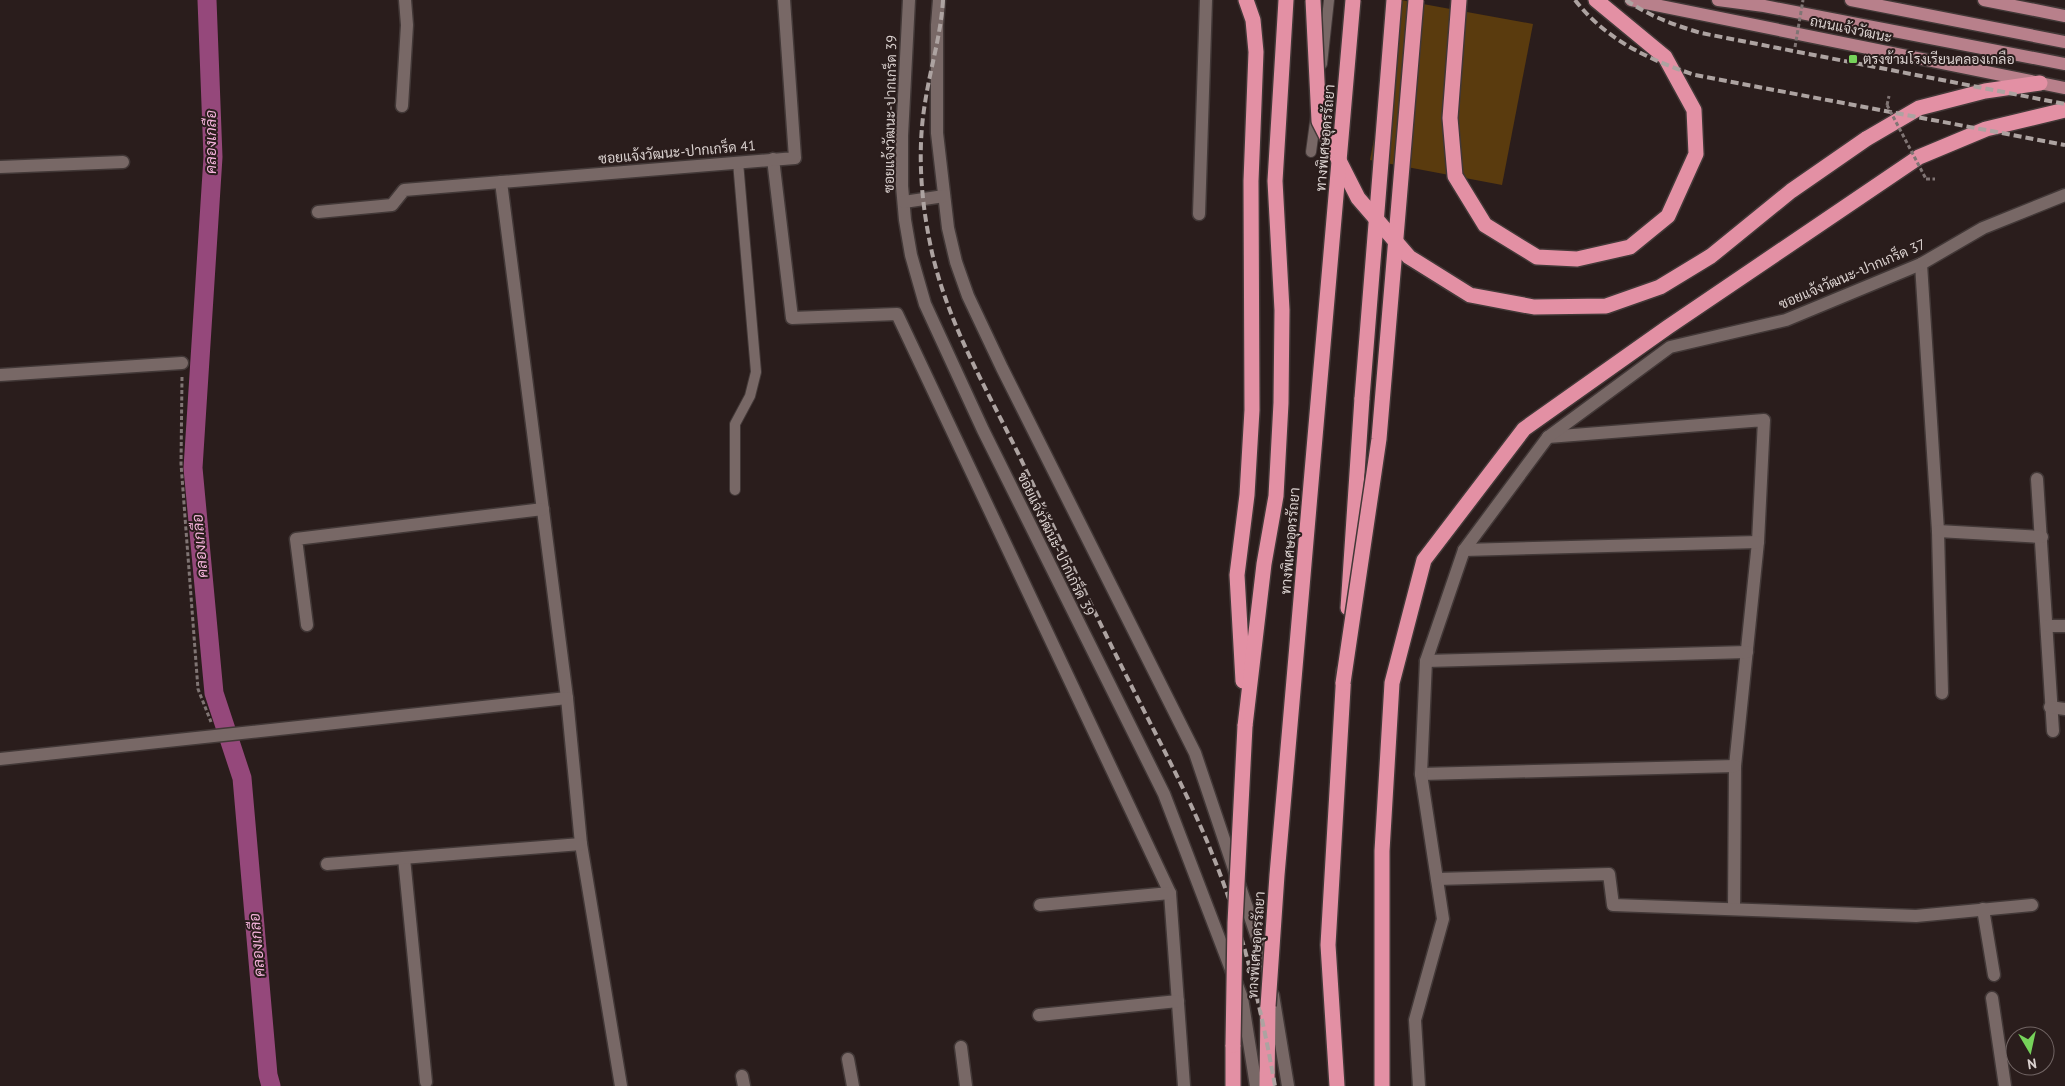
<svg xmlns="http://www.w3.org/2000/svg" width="2065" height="1086" viewBox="0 0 2065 1086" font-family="'PT Sans',Sarabun,sans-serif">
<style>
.green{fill:#5a3b0e}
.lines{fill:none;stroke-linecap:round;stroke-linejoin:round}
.canal{stroke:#95487b;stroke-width:19}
.lane-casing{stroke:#423837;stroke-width:12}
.street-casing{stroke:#423837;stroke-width:15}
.secondary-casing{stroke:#423837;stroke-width:15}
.primary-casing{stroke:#423837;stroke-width:15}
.highway-casing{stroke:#423837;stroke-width:18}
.path{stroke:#807574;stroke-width:3;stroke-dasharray:4 2.5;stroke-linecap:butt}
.lane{stroke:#786866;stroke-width:10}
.street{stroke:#786866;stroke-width:12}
.secondary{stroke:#786866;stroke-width:12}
.primary{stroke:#b8808b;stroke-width:12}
.highway{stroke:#e390a4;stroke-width:15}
.rail{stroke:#ada3a1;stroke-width:4;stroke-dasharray:8 4;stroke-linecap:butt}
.highway-bridge-casing{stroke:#423837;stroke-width:18;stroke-linecap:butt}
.path-bridge{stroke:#807574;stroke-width:3;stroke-dasharray:4 2.5;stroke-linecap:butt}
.highway-bridge{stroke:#e390a4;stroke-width:15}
.poi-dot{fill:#76d25a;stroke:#2a1d1c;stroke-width:2}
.labels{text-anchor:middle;stroke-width:4;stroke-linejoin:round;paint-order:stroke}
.street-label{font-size:14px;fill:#dbd2d0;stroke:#2a1d1c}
.poi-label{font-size:14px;fill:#dbd2d0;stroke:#2a1d1c;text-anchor:start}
.water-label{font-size:15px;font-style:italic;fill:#f4b3db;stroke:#2a1d1c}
</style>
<rect width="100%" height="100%" fill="#2a1d1c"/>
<path class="green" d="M 1401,0 L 1533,24 L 1502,185 L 1370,160 Z"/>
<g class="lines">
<path class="canal" d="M 207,0 L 213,157 L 193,468 L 214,693 L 242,778 L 268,1075 L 271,1086"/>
<g class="lane-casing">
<g id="lane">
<path d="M 1322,64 L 1329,0"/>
<path d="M 1311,152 L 1316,115"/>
<path d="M 735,490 L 735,424 L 750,396 L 756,372 L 738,162"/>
</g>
</g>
<g class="street-casing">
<g id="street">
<path d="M 402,106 L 407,25 L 405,0"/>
<path d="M 773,159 L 792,318 L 897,314 L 1170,893 L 1184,1086"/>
<path d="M 0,167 L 123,162"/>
<path d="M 501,182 L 567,698 L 581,844 L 621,1086"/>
<path d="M 318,212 L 392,205 L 404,190 L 795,158 L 784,0"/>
<path d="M 1199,214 L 1206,0"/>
<path d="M 1921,264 L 1938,531 L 1942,693"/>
<path d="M 0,375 L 182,363"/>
<path d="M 1548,437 L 1764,420 L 1758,542 L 1735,766 L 1734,909"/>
<path d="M 2037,479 L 2053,731"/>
<path d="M 1938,531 L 2042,537"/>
<path d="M 1464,550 L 1758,542"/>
<path d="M 307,625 L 296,539 L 543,509"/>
<path d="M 2047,626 L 2065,626"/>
<path d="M 1426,661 L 1747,652"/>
<path d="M 2050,707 L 2065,709"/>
<path d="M 0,759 L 567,698"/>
<path d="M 1421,774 L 1735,766"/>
<path d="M 404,858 L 426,1082"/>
<path d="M 327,864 L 581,844"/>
<path d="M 1437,879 L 1609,874 L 1613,905 L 1916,916 L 2032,905"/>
<path d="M 1040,905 L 1170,893"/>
<path d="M 1983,909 L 1994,975"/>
<path d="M 1992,998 L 2005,1086"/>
<path d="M 1039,1015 L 1178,1001"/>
<path d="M 961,1047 L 966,1086"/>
<path d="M 848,1059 L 853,1086"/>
<path d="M 742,1076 L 744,1086"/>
<path d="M 1419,1086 L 1415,1020 L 1443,919 L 1421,774 L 1426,661 L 1464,550 L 1548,437 L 1670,347 L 1786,320 L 1921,264 L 1983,228 L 2065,195"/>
</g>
</g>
<g class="secondary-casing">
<g id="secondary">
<path d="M 909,0 L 902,136 L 902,186 L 905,220 L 911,255 L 925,304 L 983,430 L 1164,794 L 1242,998 L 1256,1086"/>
<path d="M 939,0 L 937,25 L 937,133 L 948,228 L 956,262 L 968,296 L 1002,368 L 1195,753 L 1269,973"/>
<path d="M 904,202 L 944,196"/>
<path d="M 1273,995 L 1288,1086"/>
</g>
</g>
<g class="primary-casing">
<g id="primary">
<path d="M 1631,0 L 2065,88"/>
<path d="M 1718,0 L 1764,6 L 2065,64"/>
<path d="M 1851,0 L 2065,42"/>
<path d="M 1984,0 L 2065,16"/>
</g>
</g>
<g class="highway-casing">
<g id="highway">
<path d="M 1459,0 L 1450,118 L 1455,176 L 1485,225 L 1537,257 L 1577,259 L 1630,247 L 1668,216 L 1696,154 L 1694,110 L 1665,57 L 1596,0"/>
<path d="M 1866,139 L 1919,108 L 1985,91 L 2040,83"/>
<path d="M 1348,608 L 1362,398"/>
<path d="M 1243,681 L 1237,575 L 1247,495 L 1252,410 L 1251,181 L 1256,52 L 1253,20 L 1246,0"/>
<path d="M 1245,726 L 1264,564 L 1276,496 L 1281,403 L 1282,310 L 1275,181 L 1286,0"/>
<path d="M 1233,1086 L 1233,1045"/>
<path d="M 1267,1086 L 1268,1006"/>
<path d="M 1337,1086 L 1328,945 L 1344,671"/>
<path d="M 1382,1086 L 1382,851 L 1392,683 L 1424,560 L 1524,429 L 1668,327 L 1919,157 L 1986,129 L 2065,110"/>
</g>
</g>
<g class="path">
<path d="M 1887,105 L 1889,96"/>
<path d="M 1926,179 L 1935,179"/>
<path d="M 182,377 L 181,464 L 198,689 L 211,722"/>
</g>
<use href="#lane" class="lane"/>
<use href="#street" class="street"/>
<use href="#secondary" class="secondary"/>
<use href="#primary" class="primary"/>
<use href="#highway" class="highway"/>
<g class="rail">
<path d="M 943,0 C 941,35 930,69 925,103 C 917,151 921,201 931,248 C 948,328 993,399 1027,472 C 1062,544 1096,616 1132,687 C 1160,743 1190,798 1213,856 C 1243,930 1261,1007 1275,1086"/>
<path d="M 1575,0 C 1605,39 1649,60 1695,75 L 2065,145"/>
<path d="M 1626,0 C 1649,16 1674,25 1701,33 L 2065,104"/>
</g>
<g class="highway-bridge-casing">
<g id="highway-bridge">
<path d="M 1313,0 L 1319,121 L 1358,198 L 1409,257 L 1470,295 L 1534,307 L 1606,306 L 1660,287 L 1711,256 L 1791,191 L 1866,139"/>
<path d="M 1362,398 L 1394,0"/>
<path d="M 1343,683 L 1379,439 L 1416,0"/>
<path d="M 1268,1006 L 1277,875 L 1353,0"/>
<path d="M 1233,1045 L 1235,923 L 1245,726"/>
</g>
</g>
<g class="path-bridge">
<path d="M 1795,47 L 1803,0"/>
<path d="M 1887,105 L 1926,179"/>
</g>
<use href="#highway-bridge" class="highway-bridge"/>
</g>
<rect class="poi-dot" x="1848" y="54" width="10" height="10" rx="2.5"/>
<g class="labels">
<g class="street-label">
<text transform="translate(1851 29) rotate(12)" y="5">ถนนแจ้งวัฒนะ</text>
<text transform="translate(890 114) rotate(-89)" y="5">ซอยแจ้งวัฒนะ-ปากเกร็ด 39</text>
<text transform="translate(1325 138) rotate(-85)" y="5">ทางพิเศษอุดรรัถยา</text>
<text transform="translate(677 152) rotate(-5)" y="5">ซอยแจ้งวัฒนะ-ปากเกร็ด 41</text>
<text transform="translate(1852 274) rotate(-23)" y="5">ซอยแจ้งวัฒนะ-ปากเกร็ด 37</text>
<text transform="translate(1290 541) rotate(-85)" y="5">ทางพิเศษอุดรรัถยา</text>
<text transform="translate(1056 544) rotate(64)" y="5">ซอยแจ้งวัฒนะ-ปากเกร็ด 39</text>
<text transform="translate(1256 945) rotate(-86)" y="5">ทางพิเศษอุดรรัถยา</text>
</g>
<g class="poi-label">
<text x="1863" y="64">ตรงข้ามโรงเรียนคลองเกลือ</text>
</g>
<g class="water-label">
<text transform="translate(211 142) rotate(-90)" y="5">คลองเกลือ</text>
<text transform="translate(200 546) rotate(-95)" y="5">คลองเกลือ</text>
<text transform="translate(257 945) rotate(-95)" y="5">คลองเกลือ</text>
</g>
</g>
<g transform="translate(2030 1051) rotate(171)"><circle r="24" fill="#2a1d1c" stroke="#716564"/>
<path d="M0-4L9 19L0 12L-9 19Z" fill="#76d25a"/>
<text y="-8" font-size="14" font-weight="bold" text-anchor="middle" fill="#dbd2d0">N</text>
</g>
</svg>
